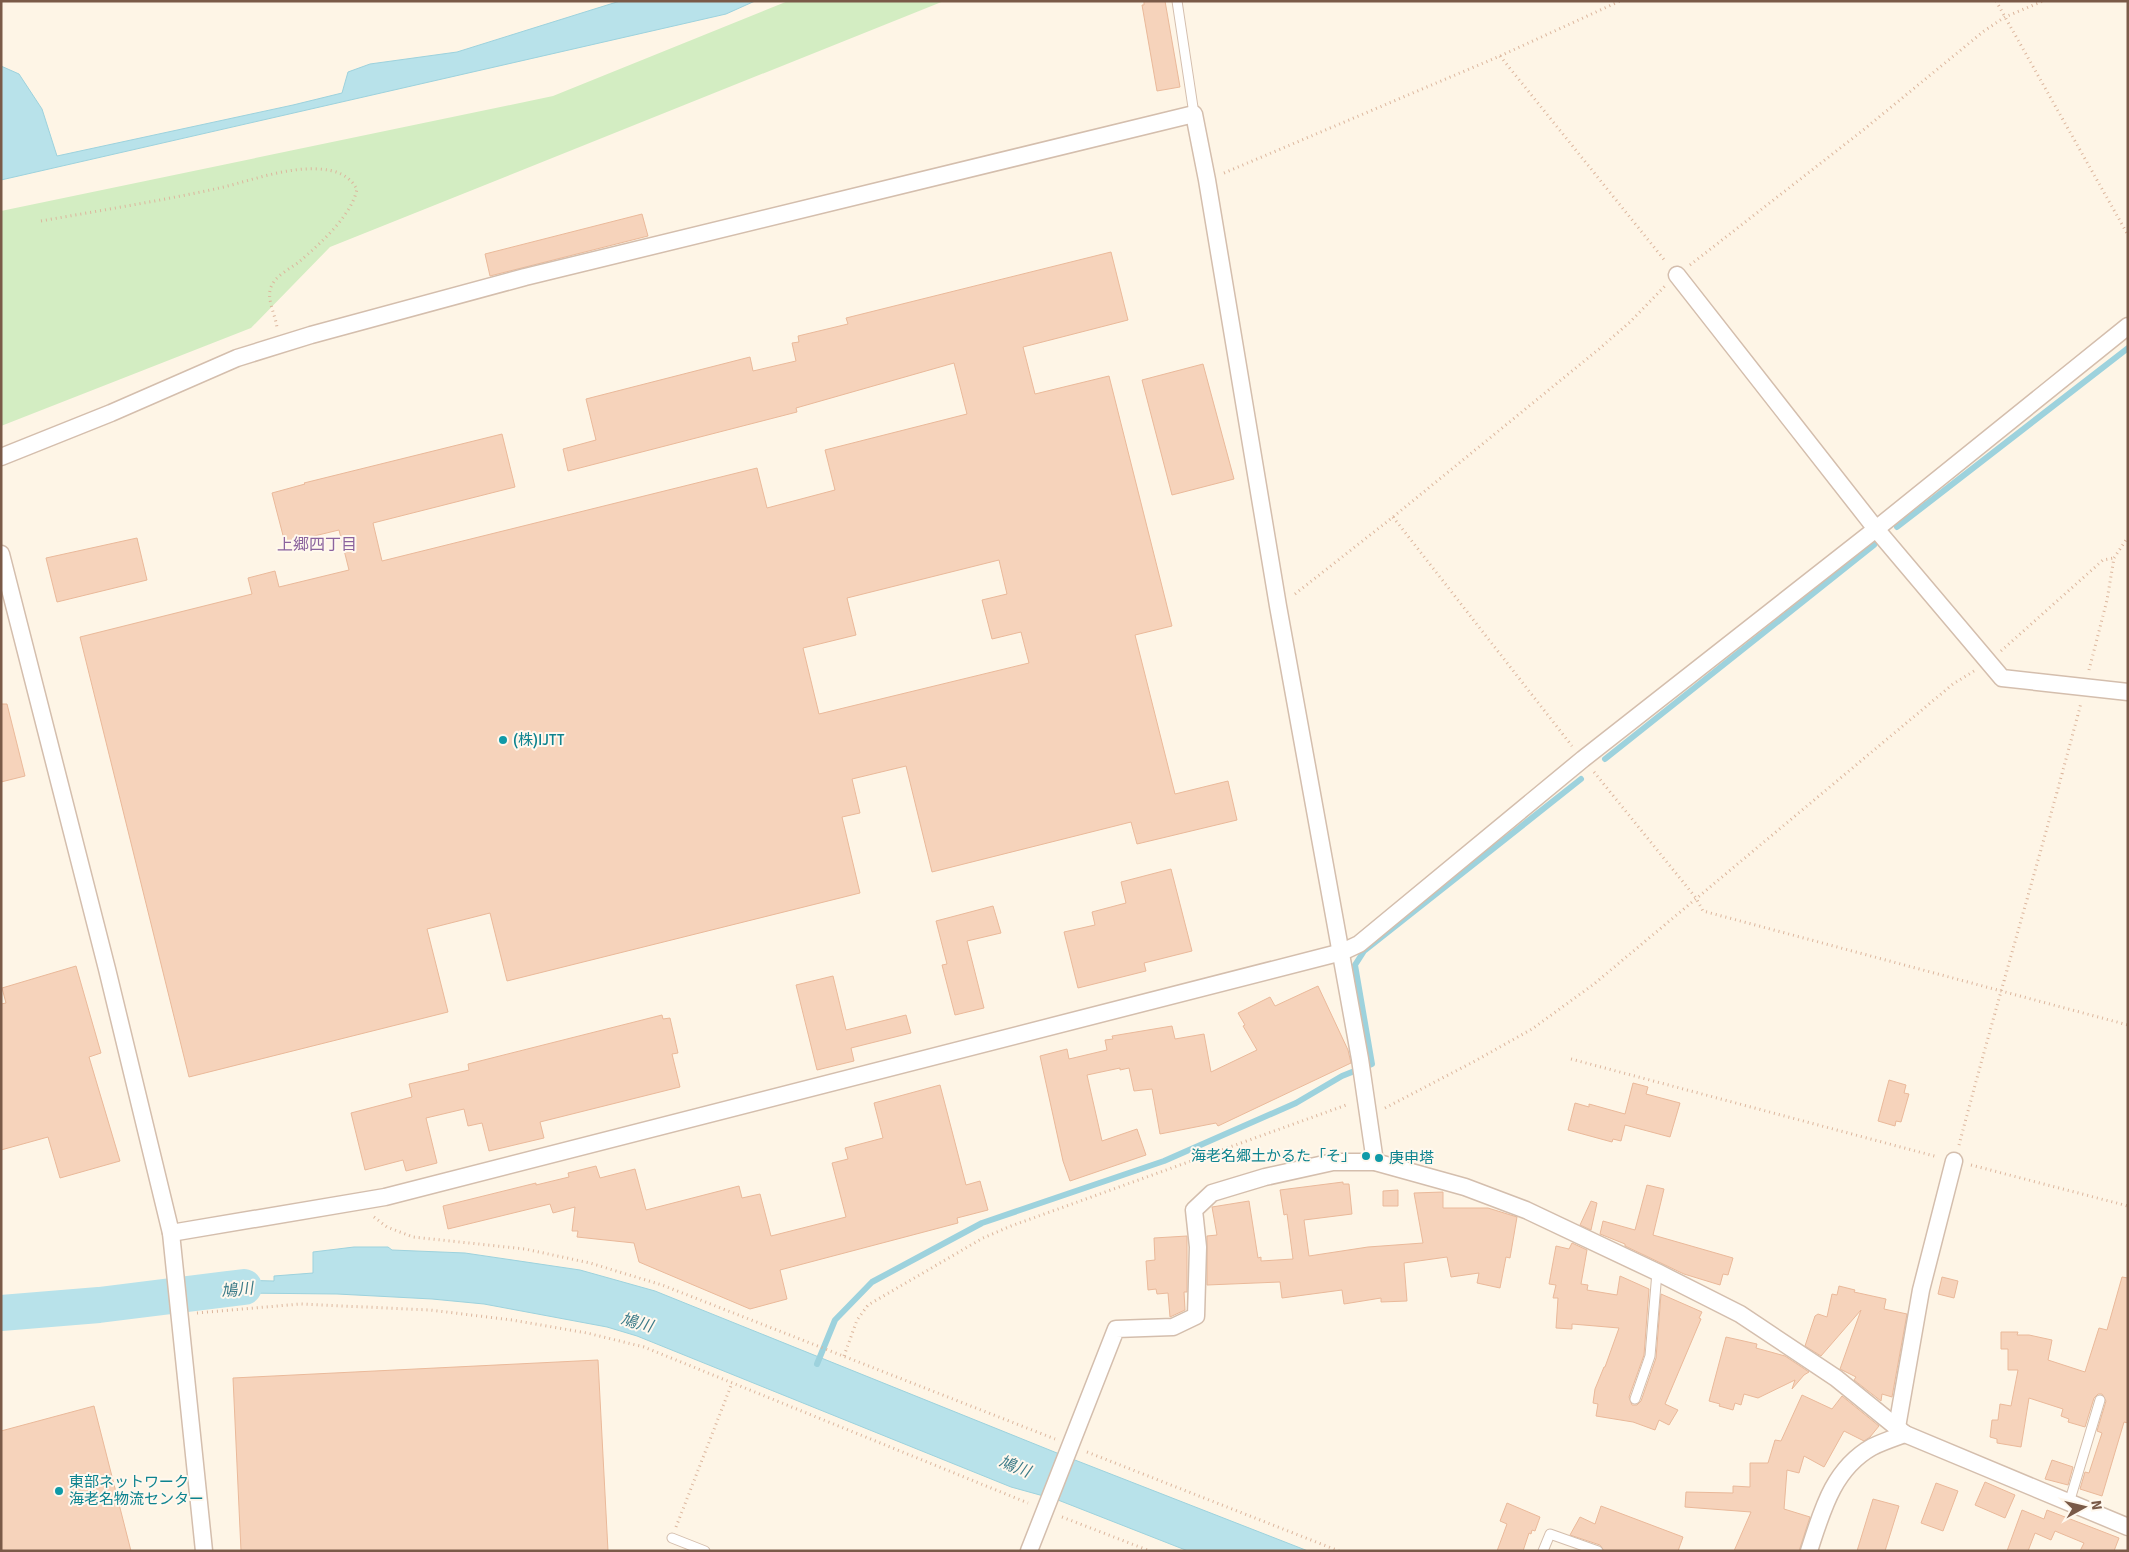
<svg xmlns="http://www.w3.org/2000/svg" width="2129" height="1552" viewBox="0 0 2129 1552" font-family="Signika,'Noto Sans JP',sans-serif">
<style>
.green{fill:#d3edc2}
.water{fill:#b8e2ea;stroke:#9dd2dd}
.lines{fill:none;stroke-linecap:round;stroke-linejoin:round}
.stream{stroke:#9dd2dd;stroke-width:6}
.river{stroke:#b8e2ea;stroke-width:36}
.building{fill:#f6d3bb;stroke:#eab99a;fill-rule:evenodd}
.service-casing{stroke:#d4bead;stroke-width:11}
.minor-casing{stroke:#d4bead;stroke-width:19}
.path{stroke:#dcb69d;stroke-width:3;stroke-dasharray:1 4;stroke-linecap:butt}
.service{stroke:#fff;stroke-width:9}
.minor{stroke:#fff;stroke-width:16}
.culture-dot{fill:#0f9aa8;stroke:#fff8ee;stroke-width:2}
.labels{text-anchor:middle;stroke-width:4;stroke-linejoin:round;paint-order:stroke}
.culture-label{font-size:15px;fill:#0d838f;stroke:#fff8ee;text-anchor:start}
.neighbourhood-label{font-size:16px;fill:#8b639e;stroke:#fff8ee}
.water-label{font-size:16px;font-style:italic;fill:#3c7b88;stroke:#fff8ee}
</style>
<rect width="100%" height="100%" fill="#fef5e6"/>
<path class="green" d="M 788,1 L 944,1 L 330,247 L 251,328 L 1,426 L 1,211 L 553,96 Z"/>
<g class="water">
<path d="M 620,1 L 755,1 L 726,14 L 1,180 L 1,66 L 19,74 L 42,109 L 57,156 L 293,105 L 342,93 L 348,72 L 370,64 L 457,52 Z"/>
<path d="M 354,1247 L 388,1247 L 392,1250 L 465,1253 L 580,1270 L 655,1291 L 1057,1453 L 1308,1551 L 1188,1551 L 1058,1500 L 1011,1487 L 637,1336 L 607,1327 L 484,1304 L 432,1299 L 337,1294 L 241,1293 L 196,1300 L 193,1281 L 204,1283 L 235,1280 L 274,1281 L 274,1276 L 313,1273 L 313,1252 Z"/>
</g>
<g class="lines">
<g class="stream">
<path d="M 1897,527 L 2128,348"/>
<path d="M 1605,759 L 1874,545"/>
<path d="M 817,1364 L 835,1320 L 872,1282 L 982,1223 L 1164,1161 L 1296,1103 L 1342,1076 L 1372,1064 L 1355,965 L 1364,951 L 1581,779"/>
</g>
<path class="river" d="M 1,1313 L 99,1305 L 244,1287"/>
</g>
<g class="building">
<path d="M 1144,1 L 1165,1 L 1180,87 L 1157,91 L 1142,5 L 1144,5 Z"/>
<path d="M 642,214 L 648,236 L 490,276 L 485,254 Z"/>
<path d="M 1111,252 L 1128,320 L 1023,347 L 1035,394 L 1109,376 L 1172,626 L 1135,635 L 1175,794 L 1228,781 L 1237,820 L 1137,844 L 1131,822 L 932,872 L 906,766 L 852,779 L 860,813 L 842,817 L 860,893 L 507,981 L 490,913 L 427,929 L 448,1012 L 189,1077 L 80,637 L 252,594 L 248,578 L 275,571 L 279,587 L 349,570 L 339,530 L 285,543 L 272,493 L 305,484 L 304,483 L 502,434 L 515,487 L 373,523 L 382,561 L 757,468 L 767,508 L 835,490 L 825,450 L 967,414 L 954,363 L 796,408 L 797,412 L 568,471 L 563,449 L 596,440 L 586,399 L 750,357 L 753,371 L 796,361 L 792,343 L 799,342 L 798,336 L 848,324 L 846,318 ZM 999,560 L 1007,594 L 982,600 L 992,639 L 1021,632 L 1029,663 L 819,714 L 803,648 L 856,635 L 847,598 Z"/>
<path d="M 1203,364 L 1234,479 L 1172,495 L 1142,380 Z"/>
<path d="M 137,538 L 147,580 L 57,602 L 46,558 Z"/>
<path d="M 1,704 L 7,704 L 25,776 L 1,782 Z"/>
<path d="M 1171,869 L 1192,951 L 1144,963 L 1146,971 L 1078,988 L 1064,932 L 1095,925 L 1092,912 L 1126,903 L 1121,882 Z"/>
<path d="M 993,906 L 1001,933 L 967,941 L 984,1008 L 955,1015 L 942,965 L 947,964 L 936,921 Z"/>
<path d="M 76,966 L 101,1053 L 89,1057 L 120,1161 L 60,1178 L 48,1137 L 1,1150 L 1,1004 L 6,1003 L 2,988 Z"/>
<path d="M 833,976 L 846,1030 L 906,1015 L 911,1033 L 851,1048 L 854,1061 L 817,1070 L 796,985 Z"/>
<path d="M 1318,986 L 1348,1050 L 1351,1063 L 1218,1126 L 1216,1123 L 1160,1134 L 1152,1089 L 1134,1091 L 1129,1068 L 1120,1070 L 1120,1068 L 1087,1075 L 1102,1141 L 1137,1129 L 1146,1155 L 1070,1181 L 1063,1161 L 1040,1056 L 1067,1049 L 1069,1059 L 1107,1050 L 1105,1040 L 1113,1039 L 1112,1036 L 1172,1026 L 1175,1039 L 1204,1034 L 1211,1072 L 1257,1050 L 1243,1026 L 1245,1025 L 1238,1013 L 1270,997 L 1275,1006 Z"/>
<path d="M 662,1015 L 663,1019 L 670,1018 L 678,1053 L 672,1054 L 680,1087 L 540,1122 L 544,1138 L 489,1151 L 482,1123 L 468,1126 L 464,1109 L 426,1118 L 437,1163 L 406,1171 L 403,1160 L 365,1170 L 351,1113 L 412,1097 L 409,1084 L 469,1070 L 468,1064 Z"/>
<path d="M 1889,1080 L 1906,1085 L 1904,1093 L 1909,1094 L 1901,1122 L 1896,1121 L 1895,1126 L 1878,1121 Z"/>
<path d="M 1633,1083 L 1648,1087 L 1646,1094 L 1680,1103 L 1670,1137 L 1625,1125 L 1621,1141 L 1613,1139 L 1612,1142 L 1568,1130 L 1575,1103 L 1589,1107 L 1589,1104 L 1625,1114 Z"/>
<path d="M 940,1085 L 966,1185 L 980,1181 L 988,1210 L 957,1218 L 958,1223 L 780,1270 L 787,1299 L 750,1309 L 639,1262 L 634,1243 L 577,1237 L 578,1231 L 572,1231 L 575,1207 L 553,1213 L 550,1204 L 448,1229 L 443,1206 L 536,1183 L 536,1185 L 569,1177 L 568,1173 L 596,1166 L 600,1178 L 635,1169 L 646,1210 L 739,1186 L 742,1198 L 760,1194 L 771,1236 L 846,1217 L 832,1163 L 848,1159 L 845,1148 L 883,1138 L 874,1103 Z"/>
<path d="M 1343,1182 L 1343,1184 L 1349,1184 L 1352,1214 L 1304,1220 L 1309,1256 L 1368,1247 L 1423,1243 L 1414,1193 L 1443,1192 L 1443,1208 L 1488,1208 L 1517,1217 L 1510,1258 L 1506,1257 L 1500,1288 L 1477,1283 L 1479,1273 L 1451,1277 L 1447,1257 L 1404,1263 L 1407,1301 L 1381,1302 L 1381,1298 L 1344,1304 L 1342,1290 L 1282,1298 L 1280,1282 L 1207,1285 L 1207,1236 L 1217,1235 L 1212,1207 L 1249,1201 L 1258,1258 L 1261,1257 L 1261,1261 L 1293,1259 L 1287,1214 L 1284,1215 L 1280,1190 Z"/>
<path d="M 1647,1185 L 1664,1189 L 1653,1235 L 1733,1258 L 1728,1275 L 1723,1274 L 1720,1285 L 1684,1274 L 1625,1246 L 1625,1244 L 1600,1234 L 1603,1221 L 1635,1230 Z"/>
<path d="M 1398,1190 L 1398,1206 L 1383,1206 L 1383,1191 Z"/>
<path d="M 1591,1201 L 1597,1203 L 1591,1230 L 1580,1225 Z"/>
<path d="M 1187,1236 L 1187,1292 L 1184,1292 L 1185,1310 L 1170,1317 L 1168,1293 L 1157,1294 L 1156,1289 L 1148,1290 L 1146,1261 L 1155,1260 L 1154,1238 Z"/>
<path d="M 1572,1243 L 1587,1250 L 1581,1284 L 1588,1285 L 1587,1290 L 1617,1295 L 1620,1276 L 1649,1289 L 1644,1355 L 1629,1397 L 1632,1405 L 1637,1405 L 1641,1401 L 1656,1358 L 1661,1294 L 1702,1312 L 1699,1318 L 1701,1319 L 1665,1404 L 1678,1410 L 1669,1425 L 1659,1420 L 1655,1430 L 1633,1422 L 1596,1416 L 1598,1404 L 1593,1403 L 1595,1389 L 1604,1367 L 1605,1367 L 1619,1328 L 1572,1324 L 1572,1329 L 1556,1328 L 1558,1298 L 1553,1298 L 1556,1285 L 1549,1284 L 1556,1246 L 1569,1249 Z"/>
<path d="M 1942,1277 L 1958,1281 L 1954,1298 L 1938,1294 Z"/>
<path d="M 2122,1277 L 2128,1278 L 2128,1423 L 2124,1422 L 2102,1496 L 2080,1489 L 2085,1472 L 2089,1473 L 2102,1433 L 2097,1431 L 2106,1401 L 2102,1394 L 2098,1394 L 2094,1398 L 2085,1427 L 2068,1422 L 2069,1419 L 2061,1416 L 2063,1409 L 2029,1398 L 2021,1447 L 1997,1443 L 1997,1439 L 1990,1437 L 1992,1420 L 1998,1420 L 2000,1404 L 2011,1406 L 2018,1370 L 2008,1370 L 2008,1349 L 2001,1349 L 2001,1332 L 2018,1332 L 2017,1335 L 2029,1335 L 2052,1340 L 2048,1360 L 2085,1372 L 2099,1328 L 2107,1330 Z"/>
<path d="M 1839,1286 L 1855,1290 L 1854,1292 L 1886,1299 L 1884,1309 L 1907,1314 L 1892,1397 L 1882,1394 L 1881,1401 L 1854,1380 L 1856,1377 L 1840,1369 L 1861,1310 L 1821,1356 L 1805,1346 L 1815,1316 L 1818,1314 L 1827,1317 L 1832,1294 L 1837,1295 Z"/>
<path d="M 1726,1337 L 1757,1344 L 1756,1348 L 1785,1356 L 1809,1372 L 1804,1375 L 1792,1389 L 1795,1380 L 1758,1398 L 1744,1394 L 1741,1405 L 1735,1403 L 1733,1410 L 1719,1406 L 1720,1404 L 1709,1401 Z"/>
<path d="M 598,1360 L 608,1551 L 241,1551 L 233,1378 Z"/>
<path d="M 1802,1395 L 1832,1409 L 1842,1396 L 1879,1426 L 1870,1437 L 1864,1441 L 1844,1431 L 1824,1467 L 1804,1456 L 1799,1473 L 1787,1470 L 1784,1509 L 1810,1517 L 1799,1551 L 1734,1551 L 1751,1512 L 1685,1507 L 1686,1492 L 1733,1493 L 1733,1486 L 1750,1487 L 1750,1463 L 1768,1463 L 1775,1440 L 1781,1441 Z"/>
<path d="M 94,1406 L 131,1551 L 1,1551 L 1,1431 Z"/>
<path d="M 2052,1460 L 2073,1467 L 2068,1485 L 2045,1479 Z"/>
<path d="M 1985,1482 L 2015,1495 L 2005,1518 L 1975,1505 Z"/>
<path d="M 1936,1483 L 1958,1491 L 1943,1531 L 1921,1523 Z"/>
<path d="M 1873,1499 L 1899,1506 L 1885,1551 L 1857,1551 Z"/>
<path d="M 1507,1503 L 1540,1517 L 1535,1531 L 1532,1530 L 1531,1534 L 1529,1533 L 1523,1551 L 1497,1551 L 1507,1524 L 1500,1521 Z"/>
<path d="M 1601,1506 L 1683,1537 L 1678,1551 L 1604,1551 L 1600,1545 L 1570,1535 L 1580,1517 L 1595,1524 Z"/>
<path d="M 2022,1510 L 2044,1519 L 2047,1510 L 2119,1538 L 2114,1551 L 2080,1551 L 2084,1543 L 2055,1531 L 2051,1540 L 2035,1533 L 2028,1551 L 2007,1551 Z"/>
</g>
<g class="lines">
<g class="service-casing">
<g id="service">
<path d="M 1177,1 L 1194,114"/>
<path d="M 1635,1399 L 1650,1356 L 1657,1272"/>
<path d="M 2069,1503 L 2100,1400"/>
<path d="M 672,1538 L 705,1551"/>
<path d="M 1543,1551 L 1550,1534 L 1598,1551"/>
</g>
</g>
<g class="minor-casing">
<g id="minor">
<path d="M 1677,275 L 1876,529 L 2002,678 L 2128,692"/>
<path d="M 1,457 L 111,413 L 237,358 L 311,335 L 525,277 L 1194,114 L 1207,180 L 1278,606 L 1360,1059 L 1375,1162"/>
<path d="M 1,554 L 107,969 L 171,1233 L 204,1551"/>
<path d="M 171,1233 L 385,1197 L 1342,952 L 1359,944 L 1583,759 L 1876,529 L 2128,326"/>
<path d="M 1897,1427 L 1921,1290 L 1954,1161"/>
<path d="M 1029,1551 L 1116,1329 L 1173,1327 L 1196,1316 L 1198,1247 L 1194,1210 L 1212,1193 L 1265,1177 L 1333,1162 L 1375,1162 L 1465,1187 L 1526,1210 L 1657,1272 L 1740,1314 L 1836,1378 L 1905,1434"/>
<path d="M 1809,1551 C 1822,1511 1833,1469 1872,1447 C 1882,1442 1894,1438 1905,1434 L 2128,1527"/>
</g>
</g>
<g class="path">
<path d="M 1996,1 L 2128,235"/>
<path d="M 1500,56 L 1666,262"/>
<path d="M 1224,173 L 1500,56 L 1620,1"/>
<path d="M 41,221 C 97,211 154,202 210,190 C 246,183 282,167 319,169 C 335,170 348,174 357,189 C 352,215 320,244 300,261 C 290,269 276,275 271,287 C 266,299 276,316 277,328"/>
<path d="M 1690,265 L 1862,131 L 1984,31 L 2005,17 L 2043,1"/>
<path d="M 1393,517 L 1572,746"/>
<path d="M 1295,594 L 1393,517 L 1599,349 L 1630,322 L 1665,286"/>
<path d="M 2001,651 L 2103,560 L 2114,558"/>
<path d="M 2089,670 L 2107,600 L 2114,558 L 2128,537"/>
<path d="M 1594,772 L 1696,898 L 1703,911 L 2128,1025"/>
<path d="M 1571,1059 L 1938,1157"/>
<path d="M 1385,1108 L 1475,1061 L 1532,1029 L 1594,984 L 1953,684 L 1974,671"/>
<path d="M 1959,1145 C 1998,997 2042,851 2081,703"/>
<path d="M 1971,1165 L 2128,1206"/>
<path d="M 374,1217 L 387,1227 L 413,1237 L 525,1249 L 590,1263 L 662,1285 L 1055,1439"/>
<path d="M 197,1313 L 300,1304 L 430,1310 L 512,1320 L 587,1333 L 644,1347 L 1028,1503"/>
<path d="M 844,1356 L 857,1320 L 868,1305 L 983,1238 L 1011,1226 L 1349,1104"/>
<path d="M 1087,1452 L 1339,1551"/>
<path d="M 1062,1517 L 1150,1551"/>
<path d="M 676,1527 L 732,1383"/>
</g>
<use href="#service" class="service"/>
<use href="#minor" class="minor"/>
</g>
<g class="culture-dot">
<circle cx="503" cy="740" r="5"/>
<circle cx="1366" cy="1156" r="5"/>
<circle cx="1379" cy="1158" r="5"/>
<circle cx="59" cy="1491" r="5"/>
</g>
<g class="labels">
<g class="culture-label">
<text x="513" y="745">(株)IJTT</text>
<text x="1356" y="1161" text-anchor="end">海老名郷土かるた「そ」</text>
<text x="1389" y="1163">庚申塔</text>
<text x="69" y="1487">東部ネットワーク<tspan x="69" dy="17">海老名物流センター</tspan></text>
</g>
<g class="neighbourhood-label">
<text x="317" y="550">上郷四丁目</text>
</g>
<g class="water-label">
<text transform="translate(237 1289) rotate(-6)" y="6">鳩川</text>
<text transform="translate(637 1322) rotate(15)" y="6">鳩川</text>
<text transform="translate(1015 1466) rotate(21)" y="6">鳩川</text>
</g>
</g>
<rect width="2129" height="1552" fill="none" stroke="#7a5a48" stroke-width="5"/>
<g transform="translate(2084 1507) rotate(82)" stroke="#fff8ee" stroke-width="4" paint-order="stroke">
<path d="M0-4L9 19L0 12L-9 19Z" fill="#7a5a48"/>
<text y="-8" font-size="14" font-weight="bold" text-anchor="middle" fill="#7a5a48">N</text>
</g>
</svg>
